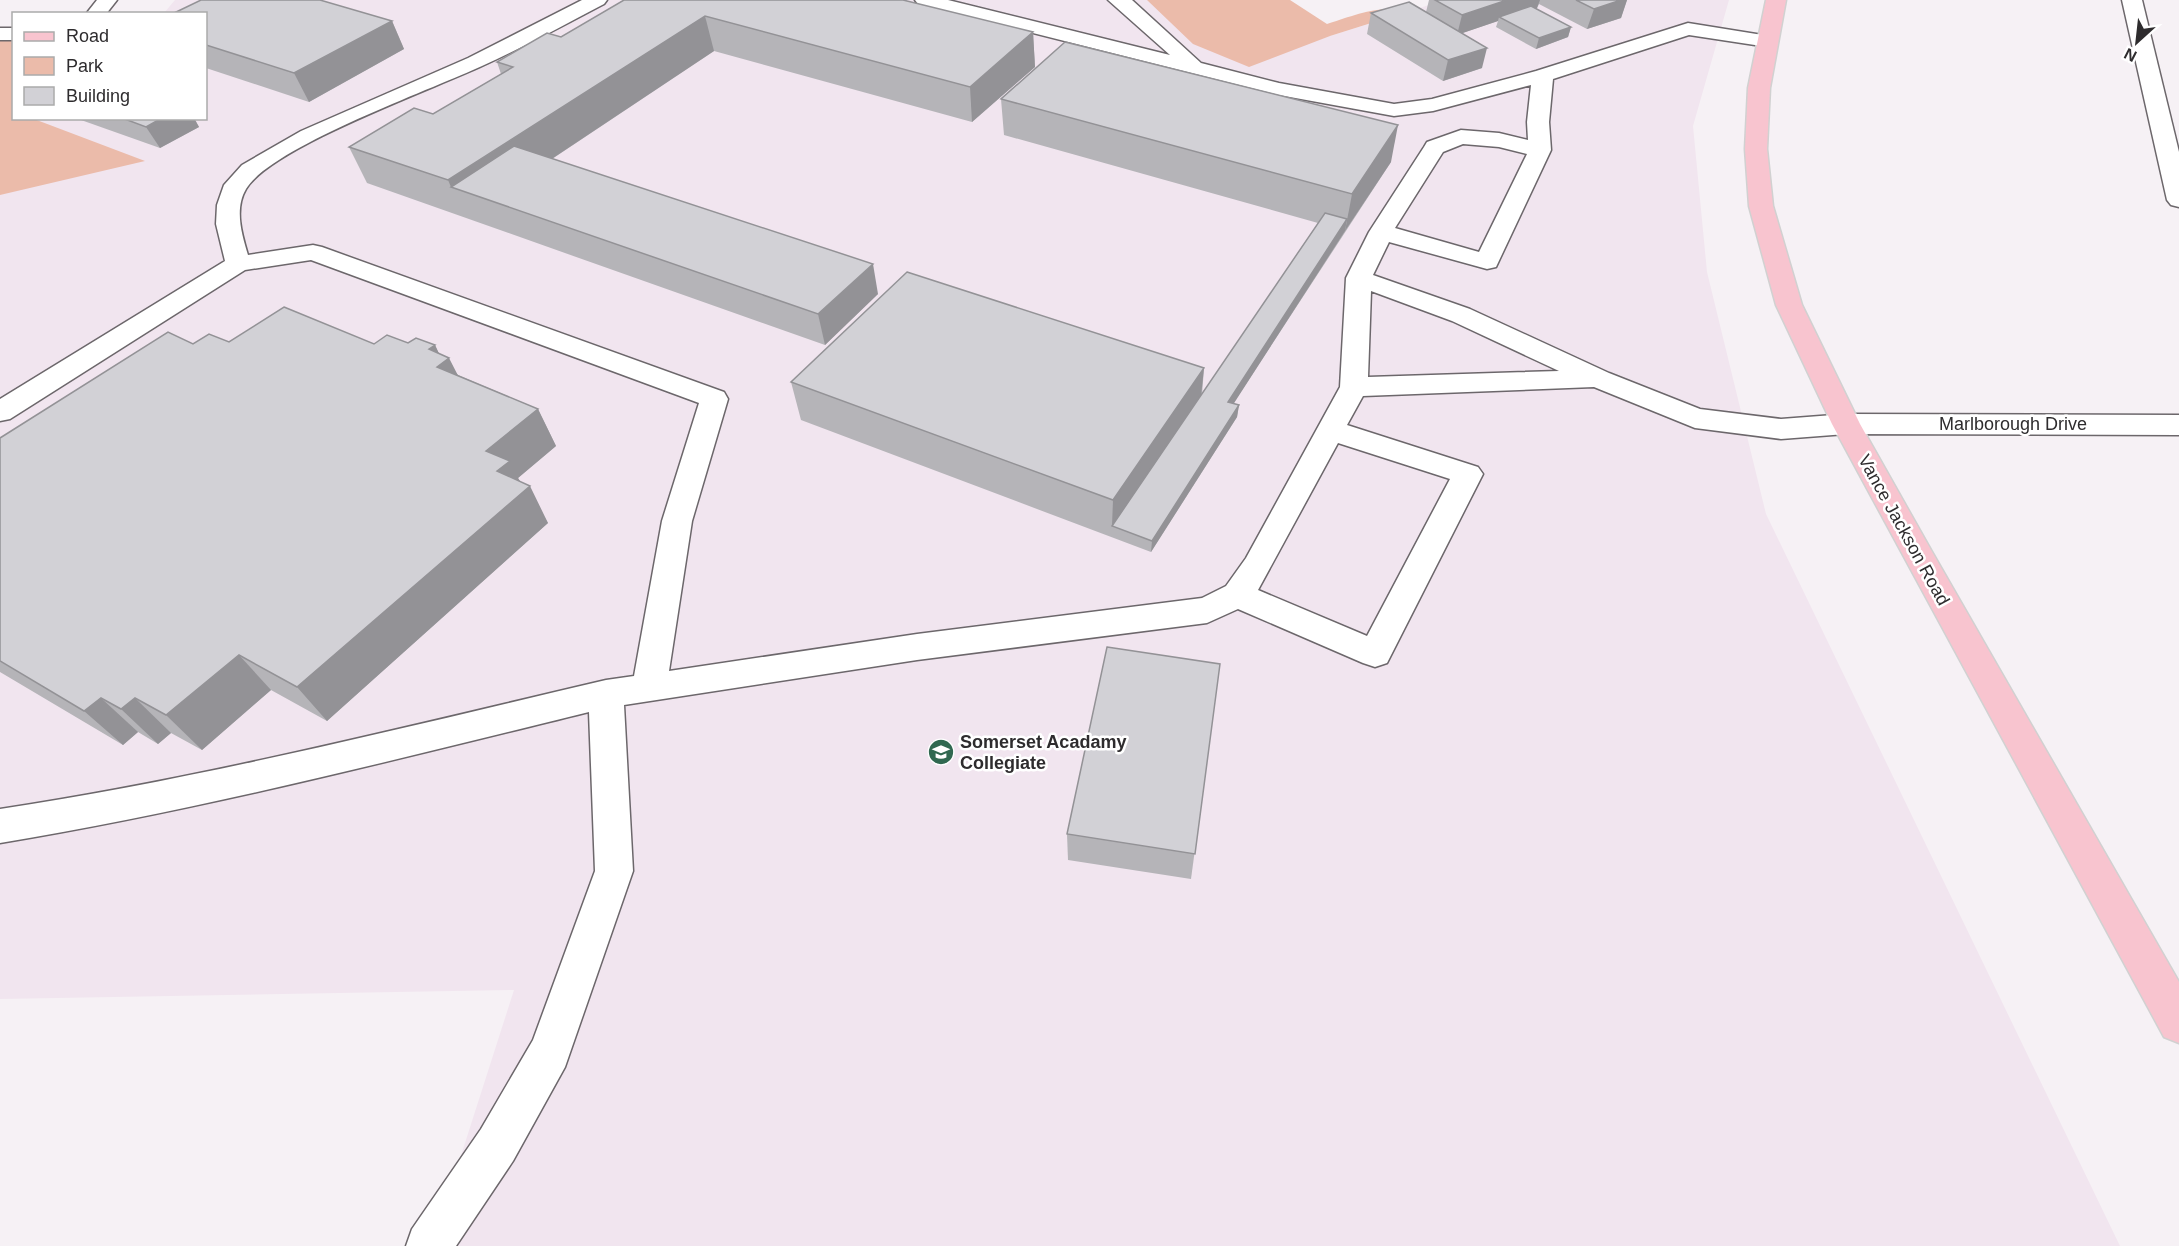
<svg xmlns="http://www.w3.org/2000/svg" width="2179" height="1246" viewBox="0 0 2179 1246" font-family="Helvetica,sans-serif">
<style>
.built{fill:#f1e5ef}
.green{fill:#ebbbaa}
.lines{fill:none;stroke-linecap:round;stroke-linejoin:round}
.minor-casing{stroke:#6c676b;stroke-width:3}
.major-casing{stroke:#d1d1d1;stroke-width:3}
.minor{fill:#fff;fill-rule:evenodd}
.major{fill:#f8c4cf;fill-rule:evenodd}
.wall{fill:#b5b4b8}
.shaded-wall{fill:#939296}
.building{fill:#d2d1d6;stroke:#939296;stroke-width:1.5}
.labels{text-anchor:middle;stroke-width:5;stroke-linejoin:round;paint-order:stroke}
.street-label{font-size:18px;fill:#2e2c2e;stroke:#fff}
.poi-label{font-size:18px;font-weight:bold;fill:#2e2c2e;stroke:#fff;text-anchor:start}
</style>
<rect width="100%" height="100%" fill="#f6f1f5"/>
<path class="built" d="M 175,0 L 1253,0 L 1330,36 L 1445,0 L 1729,0 L 1693,126 L 1707,272 L 1766,514 L 2120,1246 L 432,1246 L 514,990 L 0,999 L 0,40 L 14,118 L 206,118 L 206,14 L 164,13 Z"/>
<g class="green">
<path d="M 1147,0 L 1290,0 L 1327,24 C 1347,18 1384,2 1403,13 L 1330,36 L 1249,67 L 1193,44 Z"/>
<path d="M 0,40 L 13,40 L 14,118 L 34,119 L 145,161 L 0,195 Z"/>
</g>
<g class="lines">
<g class="minor-casing">
<g id="minor">
<path d="M 97,0 L 117,0 L 106,14 L 86,14 Z"/>
<path d="M 582,0 L 607,0 L 604,4 C 564,25 524,47 482,66 C 433,89 271,147 246,189 C 234,209 242,235 248,255 L 313,245 L 322,247 L 724,392 L 728,399 L 692,521 L 669,671 L 917,634 L 1202,598 L 1226,586 L 1246,558 L 1340,387 L 1346,278 L 1369,232 L 1424,147 L 1427,142 L 1461,130 L 1499,133 L 1528,140 L 1527,122 L 1531,85 L 1433,111 L 1394,116 L 1279,95 L 918,4 L 915,0 L 948,0 L 1170,55 L 1108,0 L 1132,0 L 1201,63 L 1279,83 L 1394,104 L 1432,99 L 1536,71 L 1688,23 L 1775,37 L 1778,41 L 1775,45 L 1768,47 L 1689,35 L 1553,79 L 1549,122 L 1551,150 L 1496,267 L 1487,269 L 1389,242 L 1373,275 L 1470,309 L 1609,373 L 1700,409 L 1781,419 L 1846,414 L 2179,415 L 2179,435 L 1846,434 L 1781,439 L 1695,428 L 1594,387 L 1363,396 L 1347,425 L 1478,467 L 1483,474 L 1387,663 L 1375,667 L 1363,663 L 1238,609 L 1207,623 L 917,660 L 624,705 L 633,871 L 565,1067 L 513,1161 L 456,1246 L 406,1246 L 412,1229 L 481,1129 L 533,1040 L 595,871 L 589,712 C 394,760 199,810 0,843 L 0,809 C 205,778 405,727 606,680 L 634,676 L 662,521 L 699,403 L 311,260 L 245,270 L 10,419 L 0,421 L 0,399 L 225,261 L 216,224 L 217,205 L 224,185 L 242,165 L 301,131 L 468,58 ZM 1463,144 L 1499,147 L 1527,154 L 1479,252 L 1395,228 L 1443,152 ZM 1371,291 L 1452,321 L 1559,371 L 1368,377 ZM 1338,443 L 1450,479 L 1367,636 L 1258,590 Z"/>
<path d="M 2122,0 L 2142,0 L 2179,152 L 2179,207 L 2171,205 L 2167,200 Z"/>
<rect x="0" y="28" width="14" height="12"/>
</g>
</g>
<g class="major-casing">
<path id="major" d="M 1766,0 L 1786,0 L 1770,88 L 1767,149 L 1773,206 L 1802,305 L 1860,424 L 1931,550 L 2179,982 L 2179,1043 L 2164,1037 L 1832,424 L 1776,305 L 1749,206 L 1745,149 L 1748,88 Z"/>
</g>
<use href="#minor" class="minor"/>
<use href="#major" class="major"/>
</g>
<g class="wall">
<path d="M 624,0 L 1033,32 L 1035,67 L 972,122 L 714,51 L 552,159 L 878,294 L 825,345 L 367,183 L 349,147 L 433,114 L 501,74 L 497,62 L 561,37 Z"/>
<path d="M 1429,0 L 1627,0 L 1621,18 L 1587,29 L 1539,4 L 1537,8 L 1536,9 L 1571,27 L 1568,37 L 1536,49 L 1496,27 L 1498,21 L 1462,33 L 1482,68 L 1443,81 L 1367,34 L 1371,13 L 1426,12 Z"/>
<path d="M 206,14 L 392,21 L 404,49 L 309,102 L 206,68 Z"/>
<path d="M 1001,99 L 1391,162 L 1233,404 L 1239,405 L 1237,417 L 1151,552 L 801,420 L 791,382 L 1204,368 L 1202,395 L 1318,223 L 1004,135 Z"/>
<path d="M 80,118 L 194,118 L 199,127 L 160,148 L 81,120 Z"/>
<path d="M 229,342 L 374,344 L 408,343 L 435,345 L 439,354 L 458,375 L 538,409 L 556,446 L 518,478 L 548,523 L 327,721 L 271,690 L 202,750 L 171,733 L 158,744 L 138,732 L 123,745 L 0,672 L 0,438 L 193,344 Z"/>
<path d="M 1220,664 L 1191,879 L 1068,860 L 1067,834 Z"/>
</g>
<g class="shaded-wall">
<path d="M 1507,0 L 1540,0 L 1537,8 L 1504,19 L 1499,17 L 1498,21 L 1457,35 L 1462,15 Z"/>
<path d="M 1621,0 L 1627,0 L 1621,18 L 1587,29 L 1594,9 Z"/>
<path d="M 705,16 L 714,51 L 490,200 L 451,187 L 448,180 Z"/>
<path d="M 392,21 L 404,49 L 309,102 L 294,73 Z"/>
<path d="M 1571,27 L 1568,37 L 1536,49 L 1539,38 Z"/>
<path d="M 1033,32 L 1035,67 L 972,122 L 970,87 Z"/>
<path d="M 1487,48 L 1482,68 L 1443,81 L 1448,60 Z"/>
<path d="M 162,118 L 194,118 L 199,127 L 160,148 L 146,127 Z"/>
<path d="M 1398,125 L 1391,162 L 1345,231 L 1352,194 Z"/>
<path d="M 1347,219 L 1345,231 L 1227,414 L 1228,402 Z"/>
<path d="M 873,264 L 878,294 L 825,345 L 818,314 Z"/>
<path d="M 435,345 L 443,362 L 449,358 L 468,395 L 457,404 L 429,349 Z"/>
<path d="M 1204,368 L 1200,406 L 1112,526 L 1113,500 Z"/>
<path d="M 1239,405 L 1237,417 L 1151,552 L 1152,541 Z"/>
<path d="M 538,409 L 556,446 L 518,478 L 525,490 L 530,486 L 548,523 L 327,721 L 297,687 L 486,451 Z"/>
<path d="M 239,655 L 271,690 L 202,750 L 166,715 Z"/>
<path d="M 101,698 L 138,732 L 123,745 L 84,711 Z"/>
<path d="M 135,698 L 171,733 L 158,744 L 121,709 Z"/>
</g>
<g class="building">
<path d="M 201,0 L 320,0 L 392,21 L 294,73 L 206,45 L 206,14 L 172,14 Z"/>
<path d="M 624,0 L 903,0 L 1033,32 L 970,87 L 705,16 L 448,180 L 349,147 L 414,108 L 433,114 L 513,67 L 497,62 L 547,33 L 561,37 Z"/>
<path d="M 1435,0 L 1507,0 L 1462,15 Z"/>
<path d="M 1576,0 L 1621,0 L 1594,9 Z"/>
<path d="M 1409,2 L 1487,48 L 1448,60 L 1371,13 Z"/>
<path d="M 1531,6 L 1571,27 L 1539,38 L 1499,17 Z"/>
<path d="M 1065,42 L 1398,125 L 1352,194 L 1001,99 Z"/>
<path d="M 122,118 L 162,118 L 146,127 Z"/>
<path d="M 514,146 L 873,264 L 818,314 L 451,187 Z"/>
<path d="M 1325,213 L 1347,219 L 1228,402 L 1239,405 L 1152,541 L 1112,526 Z"/>
<path d="M 907,272 L 1204,368 L 1113,500 L 791,382 Z"/>
<path d="M 284,307 L 374,344 L 387,335 L 408,343 L 416,338 L 435,345 L 429,349 L 449,358 L 437,367 L 538,409 L 486,451 L 510,461 L 497,471 L 530,486 L 297,687 L 239,655 L 166,715 L 135,698 L 121,709 L 101,698 L 84,711 L 0,661 L 0,438 L 168,332 L 193,344 L 209,334 L 229,342 Z"/>
<path d="M 1107,647 L 1220,664 L 1195,854 L 1067,834 Z"/>
</g>
<defs>
<g id="school-disc" transform="scale(1.35)"><circle r="9.5" fill="#306850" stroke="#fff"/><path d="M0-5L7-2L0 1L-7-2ZM-4 1L0 2.5L4 1V4Q0 6-4 4Z" fill="#fff"/></g>
</defs>
<g fill-rule="evenodd">
<use href="#school-disc" x="941" y="752"/>
</g>
<g class="labels">
<g class="street-label">
<text x="2013" y="430">Marlborough Drive</text>
<text transform="translate(1904 530) rotate(61)" y="6">Vance Jackson Road</text>
</g>
<g class="poi-label">
<text x="960" y="748">Somerset Acadamy<tspan x="960" dy="21">Collegiate</tspan></text>
</g>
</g>
<rect x="12" y="12" width="195" height="108" fill="#ffffff" stroke="#ababab" stroke-width="1.5"/>
<rect x="24" y="32" width="30" height="9" fill="#f8c4cf" stroke="#ababab" stroke-width="1.5"/>
<text x="66" y="42" font-size="18" fill="#2e2c2e">Road</text>
<rect x="24" y="57" width="30" height="18" fill="#ebbbaa" stroke="#ababab" stroke-width="1.5"/>
<text x="66" y="72" font-size="18" fill="#2e2c2e">Park</text>
<rect x="24" y="87" width="30" height="18" fill="#d2d1d6" stroke="#ababab" stroke-width="1.5"/>
<text x="66" y="102" font-size="18" fill="#2e2c2e">Building</text>
<g transform="translate(2137 42) rotate(207)" stroke="#ffffff" stroke-width="4.5" paint-order="stroke">
<path d="M0-4.5L10 22L0 15L-10 22Z" fill="#2e2c2e"/>
<text y="-9" font-size="16" font-weight="bold" text-anchor="middle" fill="#2e2c2e">N</text>
</g>
</svg>
